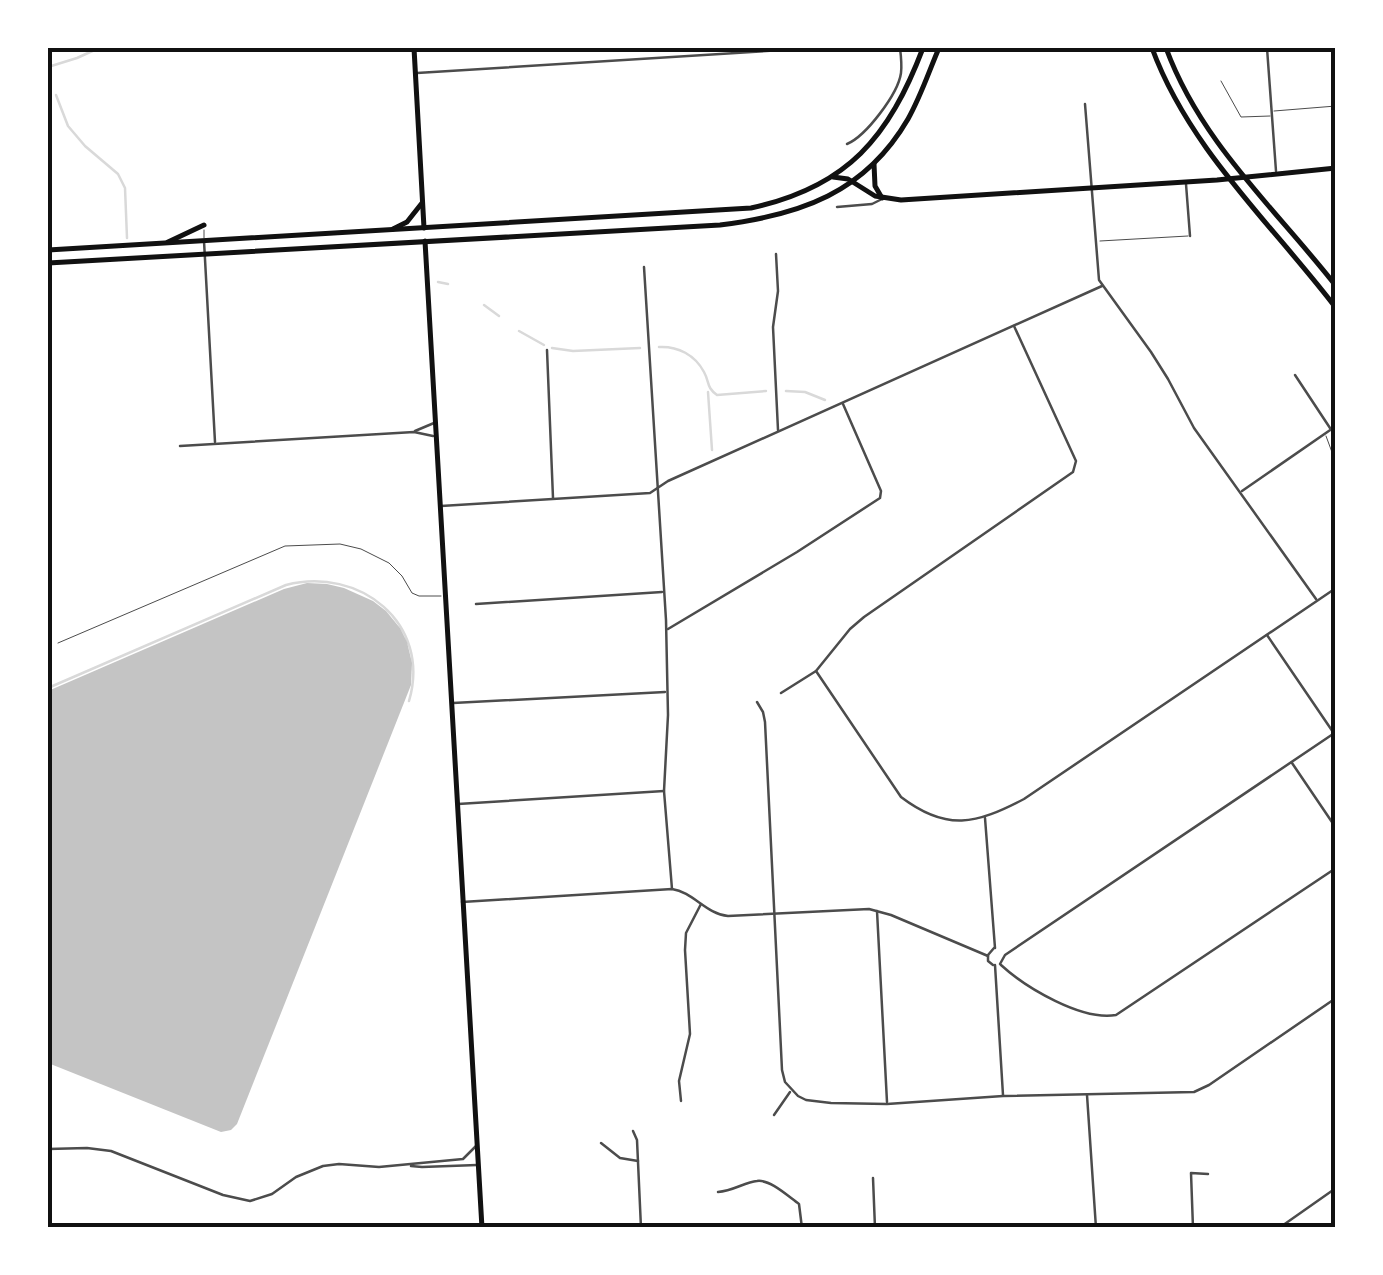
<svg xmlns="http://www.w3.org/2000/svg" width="1383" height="1275" viewBox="0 0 1383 1275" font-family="'Sofia Sans Condensed',sans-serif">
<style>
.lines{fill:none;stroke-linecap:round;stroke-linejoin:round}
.stream{stroke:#d9d9d9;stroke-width:2.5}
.building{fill:#c4c4c4}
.service{stroke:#4c4c4c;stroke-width:1}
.minor{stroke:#4c4c4c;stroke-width:2.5}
.secondary{stroke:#111;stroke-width:5}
.primary{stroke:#111;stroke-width:5}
.trunk{stroke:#111;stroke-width:5}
.neatline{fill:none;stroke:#111;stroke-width:4}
</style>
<rect width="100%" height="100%" fill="#fff"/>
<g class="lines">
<g class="stream">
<path d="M 48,67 L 77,58 L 99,48"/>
<path d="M 56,95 L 68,126 L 85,146 L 118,174 L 125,188 L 127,238"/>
<path d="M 438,282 L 448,284"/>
<path d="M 484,305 L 499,316"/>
<path d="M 519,331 L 544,345"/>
<path d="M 659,347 C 678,346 695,355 704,372 C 710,383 706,387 717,395 L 766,391"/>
<path d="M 552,348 L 573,351 L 640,348"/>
<path d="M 786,391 L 805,392 L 825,400"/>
<path d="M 708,392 L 712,450"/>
<path d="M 48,688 L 286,585 C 359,566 432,623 409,701"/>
</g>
</g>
<path class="building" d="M 307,583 L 327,584 L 344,588 L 373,601 L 386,611 L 400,628 L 407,642 L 412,663 L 411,685 L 237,1124 L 231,1130 L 221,1132 L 48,1063 L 48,691 L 284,589 Z"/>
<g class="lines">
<g class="service">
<path d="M 1221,81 L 1241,117 L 1270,116"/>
<path d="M 1274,111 L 1336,106"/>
<path d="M 204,230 L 204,238"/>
<path d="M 1100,241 L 1188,236"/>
<path d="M 1326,436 L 1336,463"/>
<path d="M 58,643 L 285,546 L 340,544 L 361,549 L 389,563 L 402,576 L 412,593 L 419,596 L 441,596"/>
</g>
<g class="minor">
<path d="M 1267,48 L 1276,171"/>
<path d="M 417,73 L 814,48"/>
<path d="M 1085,104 L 1099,280 L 1151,352 L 1168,379 L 1194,428 L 1316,599"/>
<path d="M 847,144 C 866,136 898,94 901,73 C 902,65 901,56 900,48"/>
<path d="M 1186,184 L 1190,236"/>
<path d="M 837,207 L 872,204 L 880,200"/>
<path d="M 204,241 L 215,442"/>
<path d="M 776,254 L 778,291 L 773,327 L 778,430"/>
<path d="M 644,267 L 666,620 L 668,715 L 664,791 L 672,889"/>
<path d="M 547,350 L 553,498"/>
<path d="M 1295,375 L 1330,428"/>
<path d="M 415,431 L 434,423"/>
<path d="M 180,446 L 414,432 L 433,436"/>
<path d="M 1242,491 L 1336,426"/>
<path d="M 441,506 L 650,493 L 668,481 L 1102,286"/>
<path d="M 476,604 L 662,592"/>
<path d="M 668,629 L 797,552 L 880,498 L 881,491 L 843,404"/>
<path d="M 1267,635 L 1333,732"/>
<path d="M 816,671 L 901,797 C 947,832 976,824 1024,799 L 1336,588"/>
<path d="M 781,693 L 816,671 L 850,629 L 864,617 L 1073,472 L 1076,461 L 1014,326"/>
<path d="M 757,702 L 763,712 L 765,722 L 782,1070 L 785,1082 L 798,1096 L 806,1100 L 831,1103 L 887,1104 L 1003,1096 L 1194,1092 L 1209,1085 L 1336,998"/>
<path d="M 453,703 L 665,692"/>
<path d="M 1292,763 L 1336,828"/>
<path d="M 458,804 L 664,791"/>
<path d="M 985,818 L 995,948"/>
<path d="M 462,902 L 672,889 C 693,892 706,914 728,916 L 869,909 L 891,915 L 988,956"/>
<path d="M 877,911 L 887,1102"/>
<path d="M 1000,964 L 1005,955 L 1336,732"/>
<path d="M 993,965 L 988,961 L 988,955 L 994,948"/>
<path d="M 995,965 L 1003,1095"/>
<path d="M 1001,965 C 1026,988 1082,1021 1116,1015 L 1336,868"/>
<path d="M 1087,1095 L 1096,1228"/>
<path d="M 681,1101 L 679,1081 L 690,1034 L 685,950 L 686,933 L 701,904"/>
<path d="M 774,1115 L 790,1092"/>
<path d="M 633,1131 L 637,1140 L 641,1228"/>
<path d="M 601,1143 L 620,1158 L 638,1161"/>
<path d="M 48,1149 L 87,1148 L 111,1151 L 223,1195 L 250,1201 L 272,1194 L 296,1177 L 323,1166 L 339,1164 L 379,1167 L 463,1159 L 476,1146"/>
<path d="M 411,1166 L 422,1167 L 477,1165"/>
<path d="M 873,1178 L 875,1228"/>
<path d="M 718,1192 C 733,1191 745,1182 757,1181 C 770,1179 789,1197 799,1204 L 802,1228"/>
<path d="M 1193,1228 L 1191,1173 L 1208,1174"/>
<path d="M 1279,1228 L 1336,1188"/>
</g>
<g class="secondary">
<path d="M 833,177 L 848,179 L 875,196 L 901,200 L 1217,180 L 1336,168"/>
<path d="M 425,241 L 482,1228"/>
</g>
<path class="primary" d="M 414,48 L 424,228"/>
<g class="trunk">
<path d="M 1152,48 C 1189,149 1272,224 1336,308"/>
<path d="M 1166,48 C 1201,143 1275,208 1336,286"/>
<path d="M 874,164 L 875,186 L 882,198"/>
<path d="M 393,229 L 407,222 L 422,203"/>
<path d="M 168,242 L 204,225"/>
<path d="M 48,250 L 751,208 C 848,187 889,137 923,48"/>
<path d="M 48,263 L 720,225 C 800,215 865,193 908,119 C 921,96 929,71 939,48"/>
</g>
</g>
<rect width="1383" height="1275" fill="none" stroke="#ffffff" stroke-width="100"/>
<rect x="50" y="50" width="1283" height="1175" class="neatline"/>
</svg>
